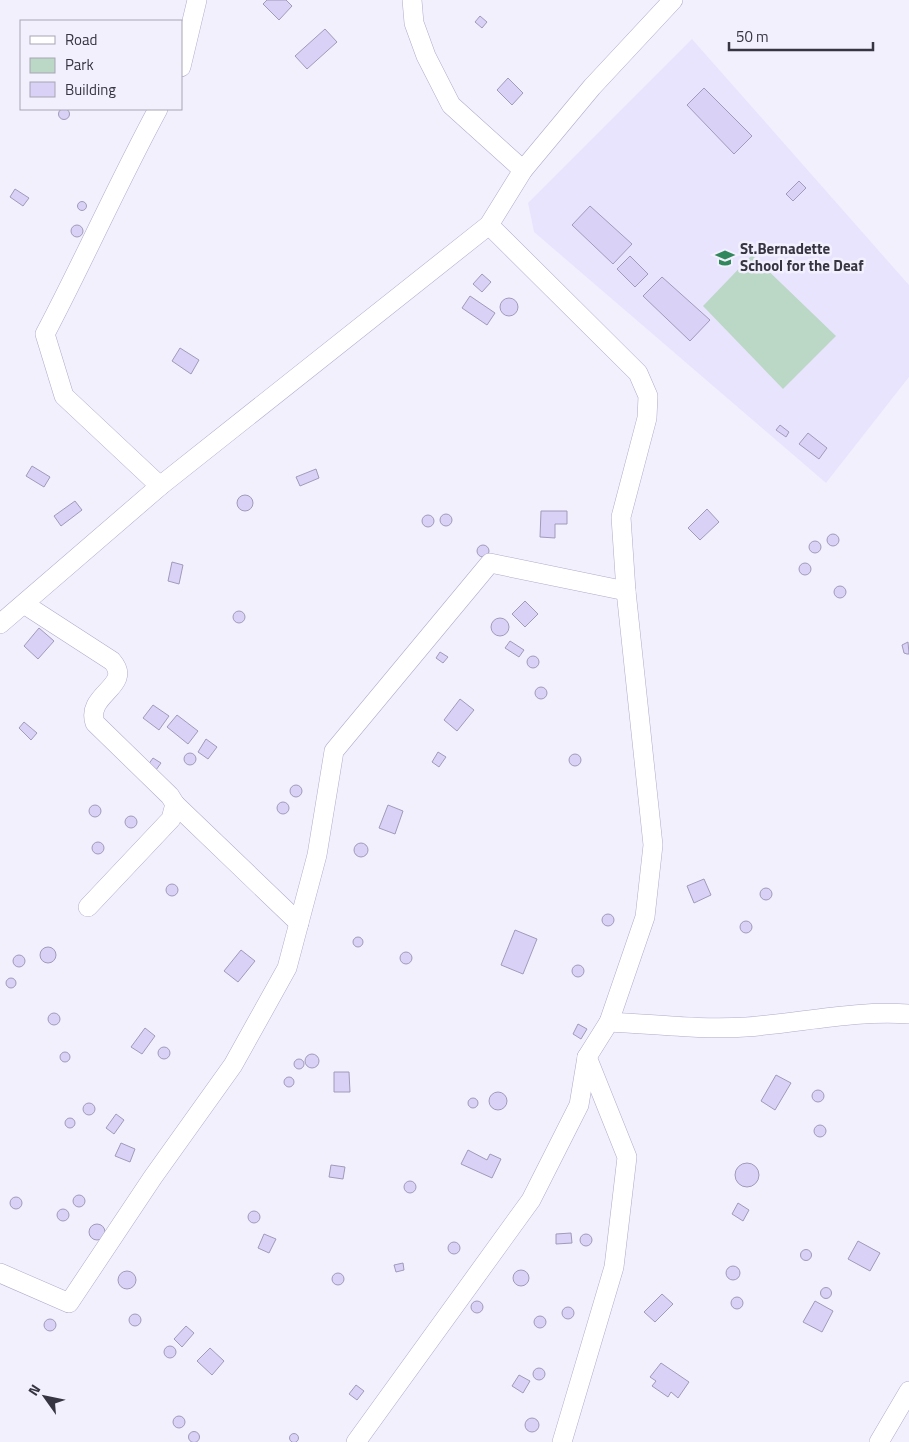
<svg xmlns="http://www.w3.org/2000/svg" width="909" height="1442" viewBox="0 0 909 1442" font-family="'Titillium Web',sans-serif">
<style>
.built{fill:#e9e4fe}
.green{fill:#bbd7c5}
.building{fill:#d9d1f6;stroke:#a19aba}
.lines{fill:none;stroke-linecap:round;stroke-linejoin:round}
.street-casing{stroke:#b0aacb;stroke-width:20}
.street{stroke:#fff;stroke-width:19}
.labels{text-anchor:middle;stroke-width:5;stroke-linejoin:round;paint-order:stroke}
.poi-label{font-size:15px;font-weight:bold;fill:#373542;stroke:#f3f0fe;text-anchor:start}
</style>
<rect width="100%" height="100%" fill="#f3f0fe"/>
<path class="built" d="M 692,39 L 909,285 L 909,377 L 826,483 L 534,232 L 528,203 Z"/>
<path class="green" d="M 752,255 L 836,336 L 783,389 L 703,306 Z"/>
<g class="building">
<path d="M 267,0 L 286,0 L 292,6 L 279,20 L 263,4 Z"/>
<path d="M 480,16 L 487,22 L 482,28 L 475,22 Z"/>
<path d="M 325,29 L 337,42 L 307,69 L 295,56 Z"/>
<path d="M 508,78 L 523,93 L 512,105 L 497,90 Z"/>
<path d="M 704,88 L 752,136 L 734,154 L 687,105 Z"/>
<circle cx="64" cy="114" r="5.5"/>
<path d="M 799,181 L 806,188 L 793,201 L 786,194 Z"/>
<path d="M 15,189 L 29,198 L 23,206 L 10,197 Z"/>
<circle cx="82" cy="206" r="4.5"/>
<path d="M 590,206 L 632,244 L 613,264 L 572,225 Z"/>
<circle cx="77" cy="231" r="6"/>
<path d="M 630,256 L 648,274 L 635,287 L 617,269 Z"/>
<path d="M 482,274 L 491,282 L 482,292 L 473,284 Z"/>
<path d="M 662,277 L 710,320 L 690,341 L 643,296 Z"/>
<path d="M 470,296 L 495,313 L 487,325 L 462,308 Z"/>
<circle cx="509" cy="307" r="9"/>
<path d="M 180,348 L 199,360 L 191,374 L 172,361 Z"/>
<path d="M 780,425 L 789,432 L 786,437 L 776,430 Z"/>
<path d="M 808,433 L 827,448 L 819,459 L 799,444 Z"/>
<path d="M 32,466 L 50,477 L 44,487 L 26,476 Z"/>
<path d="M 316,469 L 319,478 L 300,486 L 296,477 Z"/>
<circle cx="245" cy="503" r="8"/>
<path d="M 75,501 L 82,510 L 61,526 L 54,516 Z"/>
<path d="M 707,509 L 719,522 L 700,540 L 688,528 Z"/>
<path d="M 541,511 L 567,511 L 567,524 L 555,524 L 555,538 L 540,537 Z"/>
<circle cx="446" cy="520" r="6"/>
<circle cx="428" cy="521" r="6"/>
<circle cx="833" cy="540" r="6"/>
<circle cx="815" cy="547" r="6"/>
<circle cx="483" cy="551" r="6"/>
<path d="M 172,562 L 183,565 L 179,584 L 168,581 Z"/>
<circle cx="805" cy="569" r="6"/>
<circle cx="840" cy="592" r="6"/>
<path d="M 525,601 L 538,614 L 525,627 L 512,614 Z"/>
<circle cx="239" cy="617" r="6"/>
<circle cx="500" cy="627" r="9"/>
<path d="M 39,628 L 54,641 L 38,659 L 24,646 Z"/>
<path d="M 510,641 L 524,650 L 519,657 L 505,648 Z"/>
<path d="M 908,642 L 909,654 L 907,654 L 904,653 L 902,645 Z"/>
<path d="M 440,652 L 448,657 L 443,663 L 436,658 Z"/>
<circle cx="533" cy="662" r="6"/>
<circle cx="541" cy="693" r="6"/>
<path d="M 460,699 L 474,710 L 457,731 L 444,720 Z"/>
<path d="M 153,705 L 169,716 L 159,730 L 143,718 Z"/>
<path d="M 177,715 L 198,731 L 188,744 L 167,727 Z"/>
<path d="M 24,722 L 37,733 L 31,740 L 19,728 Z"/>
<path d="M 206,739 L 217,747 L 208,759 L 198,752 Z"/>
<path d="M 438,752 L 446,757 L 439,767 L 432,762 Z"/>
<circle cx="190" cy="759" r="6"/>
<circle cx="575" cy="760" r="6"/>
<path d="M 153,758 L 161,763 L 156,770 L 148,765 Z"/>
<circle cx="296" cy="791" r="6"/>
<circle cx="283" cy="808" r="6"/>
<circle cx="95" cy="811" r="6"/>
<path d="M 388,805 L 403,811 L 395,834 L 379,828 Z"/>
<circle cx="131" cy="822" r="6"/>
<circle cx="98" cy="848" r="6"/>
<circle cx="361" cy="850" r="7"/>
<path d="M 704,879 L 711,895 L 694,903 L 687,886 Z"/>
<circle cx="172" cy="890" r="6"/>
<circle cx="766" cy="894" r="6"/>
<circle cx="608" cy="920" r="6"/>
<circle cx="746" cy="927" r="6"/>
<path d="M 515,930 L 537,939 L 523,974 L 501,965 Z"/>
<circle cx="358" cy="942" r="5"/>
<circle cx="48" cy="955" r="8"/>
<path d="M 241,950 L 255,961 L 238,982 L 224,971 Z"/>
<circle cx="406" cy="958" r="6"/>
<circle cx="19" cy="961" r="6"/>
<circle cx="578" cy="971" r="6"/>
<circle cx="11" cy="983" r="5"/>
<circle cx="54" cy="1019" r="6"/>
<path d="M 578,1024 L 587,1029 L 581,1039 L 573,1034 Z"/>
<path d="M 145,1028 L 155,1036 L 142,1054 L 131,1047 Z"/>
<circle cx="164" cy="1053" r="6"/>
<circle cx="65" cy="1057" r="5"/>
<circle cx="312" cy="1061" r="7"/>
<circle cx="299" cy="1064" r="5"/>
<path d="M 334,1072 L 349,1072 L 350,1092 L 334,1092 Z"/>
<path d="M 776,1075 L 791,1083 L 775,1110 L 761,1101 Z"/>
<circle cx="289" cy="1082" r="5"/>
<circle cx="818" cy="1096" r="6"/>
<circle cx="498" cy="1101" r="9"/>
<circle cx="473" cy="1103" r="5"/>
<circle cx="89" cy="1109" r="6"/>
<path d="M 116,1114 L 124,1120 L 114,1134 L 106,1128 Z"/>
<circle cx="70" cy="1123" r="5"/>
<circle cx="820" cy="1131" r="6"/>
<path d="M 121,1143 L 135,1149 L 130,1162 L 115,1156 Z"/>
<path d="M 468,1150 L 487,1160 L 490,1154 L 501,1159 L 492,1178 L 461,1164 Z"/>
<circle cx="747" cy="1175" r="12"/>
<path d="M 331,1165 L 345,1167 L 343,1179 L 329,1177 Z"/>
<circle cx="410" cy="1187" r="6"/>
<circle cx="79" cy="1201" r="6"/>
<circle cx="16" cy="1203" r="6"/>
<path d="M 738,1203 L 749,1210 L 743,1221 L 732,1214 Z"/>
<circle cx="63" cy="1215" r="6"/>
<circle cx="254" cy="1217" r="6"/>
<circle cx="97" cy="1232" r="8"/>
<path d="M 571,1233 L 572,1243 L 556,1244 L 556,1234 Z"/>
<circle cx="586" cy="1240" r="6"/>
<path d="M 264,1234 L 276,1239 L 269,1253 L 258,1248 Z"/>
<path d="M 858,1241 L 880,1253 L 870,1271 L 848,1259 Z"/>
<circle cx="454" cy="1248" r="6"/>
<circle cx="806" cy="1255" r="5.5"/>
<path d="M 403,1263 L 404,1270 L 396,1272 L 394,1265 Z"/>
<circle cx="733" cy="1273" r="7"/>
<circle cx="521" cy="1278" r="8"/>
<circle cx="127" cy="1280" r="9"/>
<circle cx="338" cy="1279" r="6"/>
<circle cx="826" cy="1293" r="5.5"/>
<path d="M 662,1294 L 673,1304 L 655,1322 L 644,1312 Z"/>
<circle cx="737" cy="1303" r="6"/>
<circle cx="477" cy="1307" r="6"/>
<path d="M 815,1301 L 833,1311 L 822,1332 L 803,1322 Z"/>
<circle cx="568" cy="1313" r="6"/>
<circle cx="135" cy="1320" r="6"/>
<circle cx="540" cy="1322" r="6"/>
<circle cx="50" cy="1325" r="6"/>
<path d="M 186,1326 L 194,1333 L 182,1347 L 174,1339 Z"/>
<circle cx="170" cy="1352" r="6"/>
<path d="M 210,1348 L 224,1361 L 212,1375 L 197,1361 Z"/>
<path d="M 661,1363 L 689,1382 L 678,1398 L 671,1392 L 668,1397 L 652,1386 L 656,1381 L 650,1377 Z"/>
<circle cx="539" cy="1374" r="6"/>
<path d="M 519,1375 L 530,1381 L 523,1393 L 512,1386 Z"/>
<path d="M 356,1385 L 364,1391 L 357,1400 L 349,1394 Z"/>
<circle cx="179" cy="1422" r="6"/>
<circle cx="532" cy="1425" r="7"/>
<circle cx="194" cy="1437" r="5.5"/>
<circle cx="294" cy="1438" r="4.5"/>
</g>
<g class="lines">
<g class="street-casing">
<g id="street">
<path d="M 412,0 L 414,23 L 426,56 L 451,105 L 523,170"/>
<path d="M 181,67 L 197,0"/>
<path d="M 158,109 C 118,183 84,260 45,334 L 64,396 L 160,486"/>
<path d="M 24,604 L 112,661 C 134,686 85,694 95,723 L 170,796 L 175,804 L 171,819 L 88,907"/>
<path d="M 0,624 L 160,486 L 489,225 L 523,170 L 592,87 L 673,0"/>
<path d="M 175,804 L 299,923"/>
<path d="M 609,1022 C 654,1024 700,1030 746,1027 C 801,1023 854,1010 909,1014"/>
<path d="M 0,1273 L 69,1303 L 153,1177 L 233,1065 L 287,968 L 317,855 L 334,751 L 490,563 L 626,591"/>
<path d="M 356,1442 L 531,1200 L 579,1105 L 587,1057 L 609,1022 L 645,917 L 653,845 L 626,591 L 621,517 L 647,418 L 648,396 L 638,373 L 489,225"/>
<path d="M 562,1442 L 614,1267 L 627,1157 L 587,1057"/>
<path d="M 879,1442 L 909,1391"/>
</g>
</g>
<use href="#street" class="street"/>
</g>
<defs>
<g id="school-bare" transform="scale(1.5)"><path d="M0-5L7-2L0 1L-7-2ZM-4 1L0 2.5L4 1V4Q0 6-4 4Z" fill="#30885c" stroke="#f3f0fe" stroke-width="2.5" paint-order="stroke"/></g>
</defs>
<g fill-rule="evenodd">
<use href="#school-bare" x="725" y="258"/>
</g>
<g class="labels">
<g class="poi-label">
<text x="740" y="254">St.Bernadette<tspan x="740" dy="17">School for the Deaf</tspan></text>
</g>
</g>
<rect x="20" y="20" width="162" height="90" fill="#f3f0fe" stroke="#a8a5b3"/>
<rect x="30" y="36" width="25" height="8" fill="#ffffff" stroke="#a8a5b3"/>
<text x="65" y="45" font-size="15" fill="#373542">Road</text>
<rect x="30" y="58" width="25" height="15" fill="#bbd7c5" stroke="#a8a5b3"/>
<text x="65" y="70" font-size="15" fill="#373542">Park</text>
<rect x="30" y="82" width="25" height="15" fill="#d9d1f6" stroke="#a8a5b3"/>
<text x="65" y="95" font-size="15" fill="#373542">Building</text>
<g transform="translate(45 1397) rotate(303)" stroke="#f3f0fe" stroke-width="4" paint-order="stroke">
<path d="M0-4L9 19L0 12L-9 19Z" fill="#373542"/>
<text y="-8" font-size="14" font-weight="bold" text-anchor="middle" fill="#373542">N</text>
</g>
<path d="M729 42v8h144v-8" fill="none" stroke="#373542" stroke-width="2.5"/>
<text x="736" y="42" font-size="15" fill="#373542" stroke="#f3f0fe" stroke-width="4" paint-order="stroke">50 m</text>
</svg>
